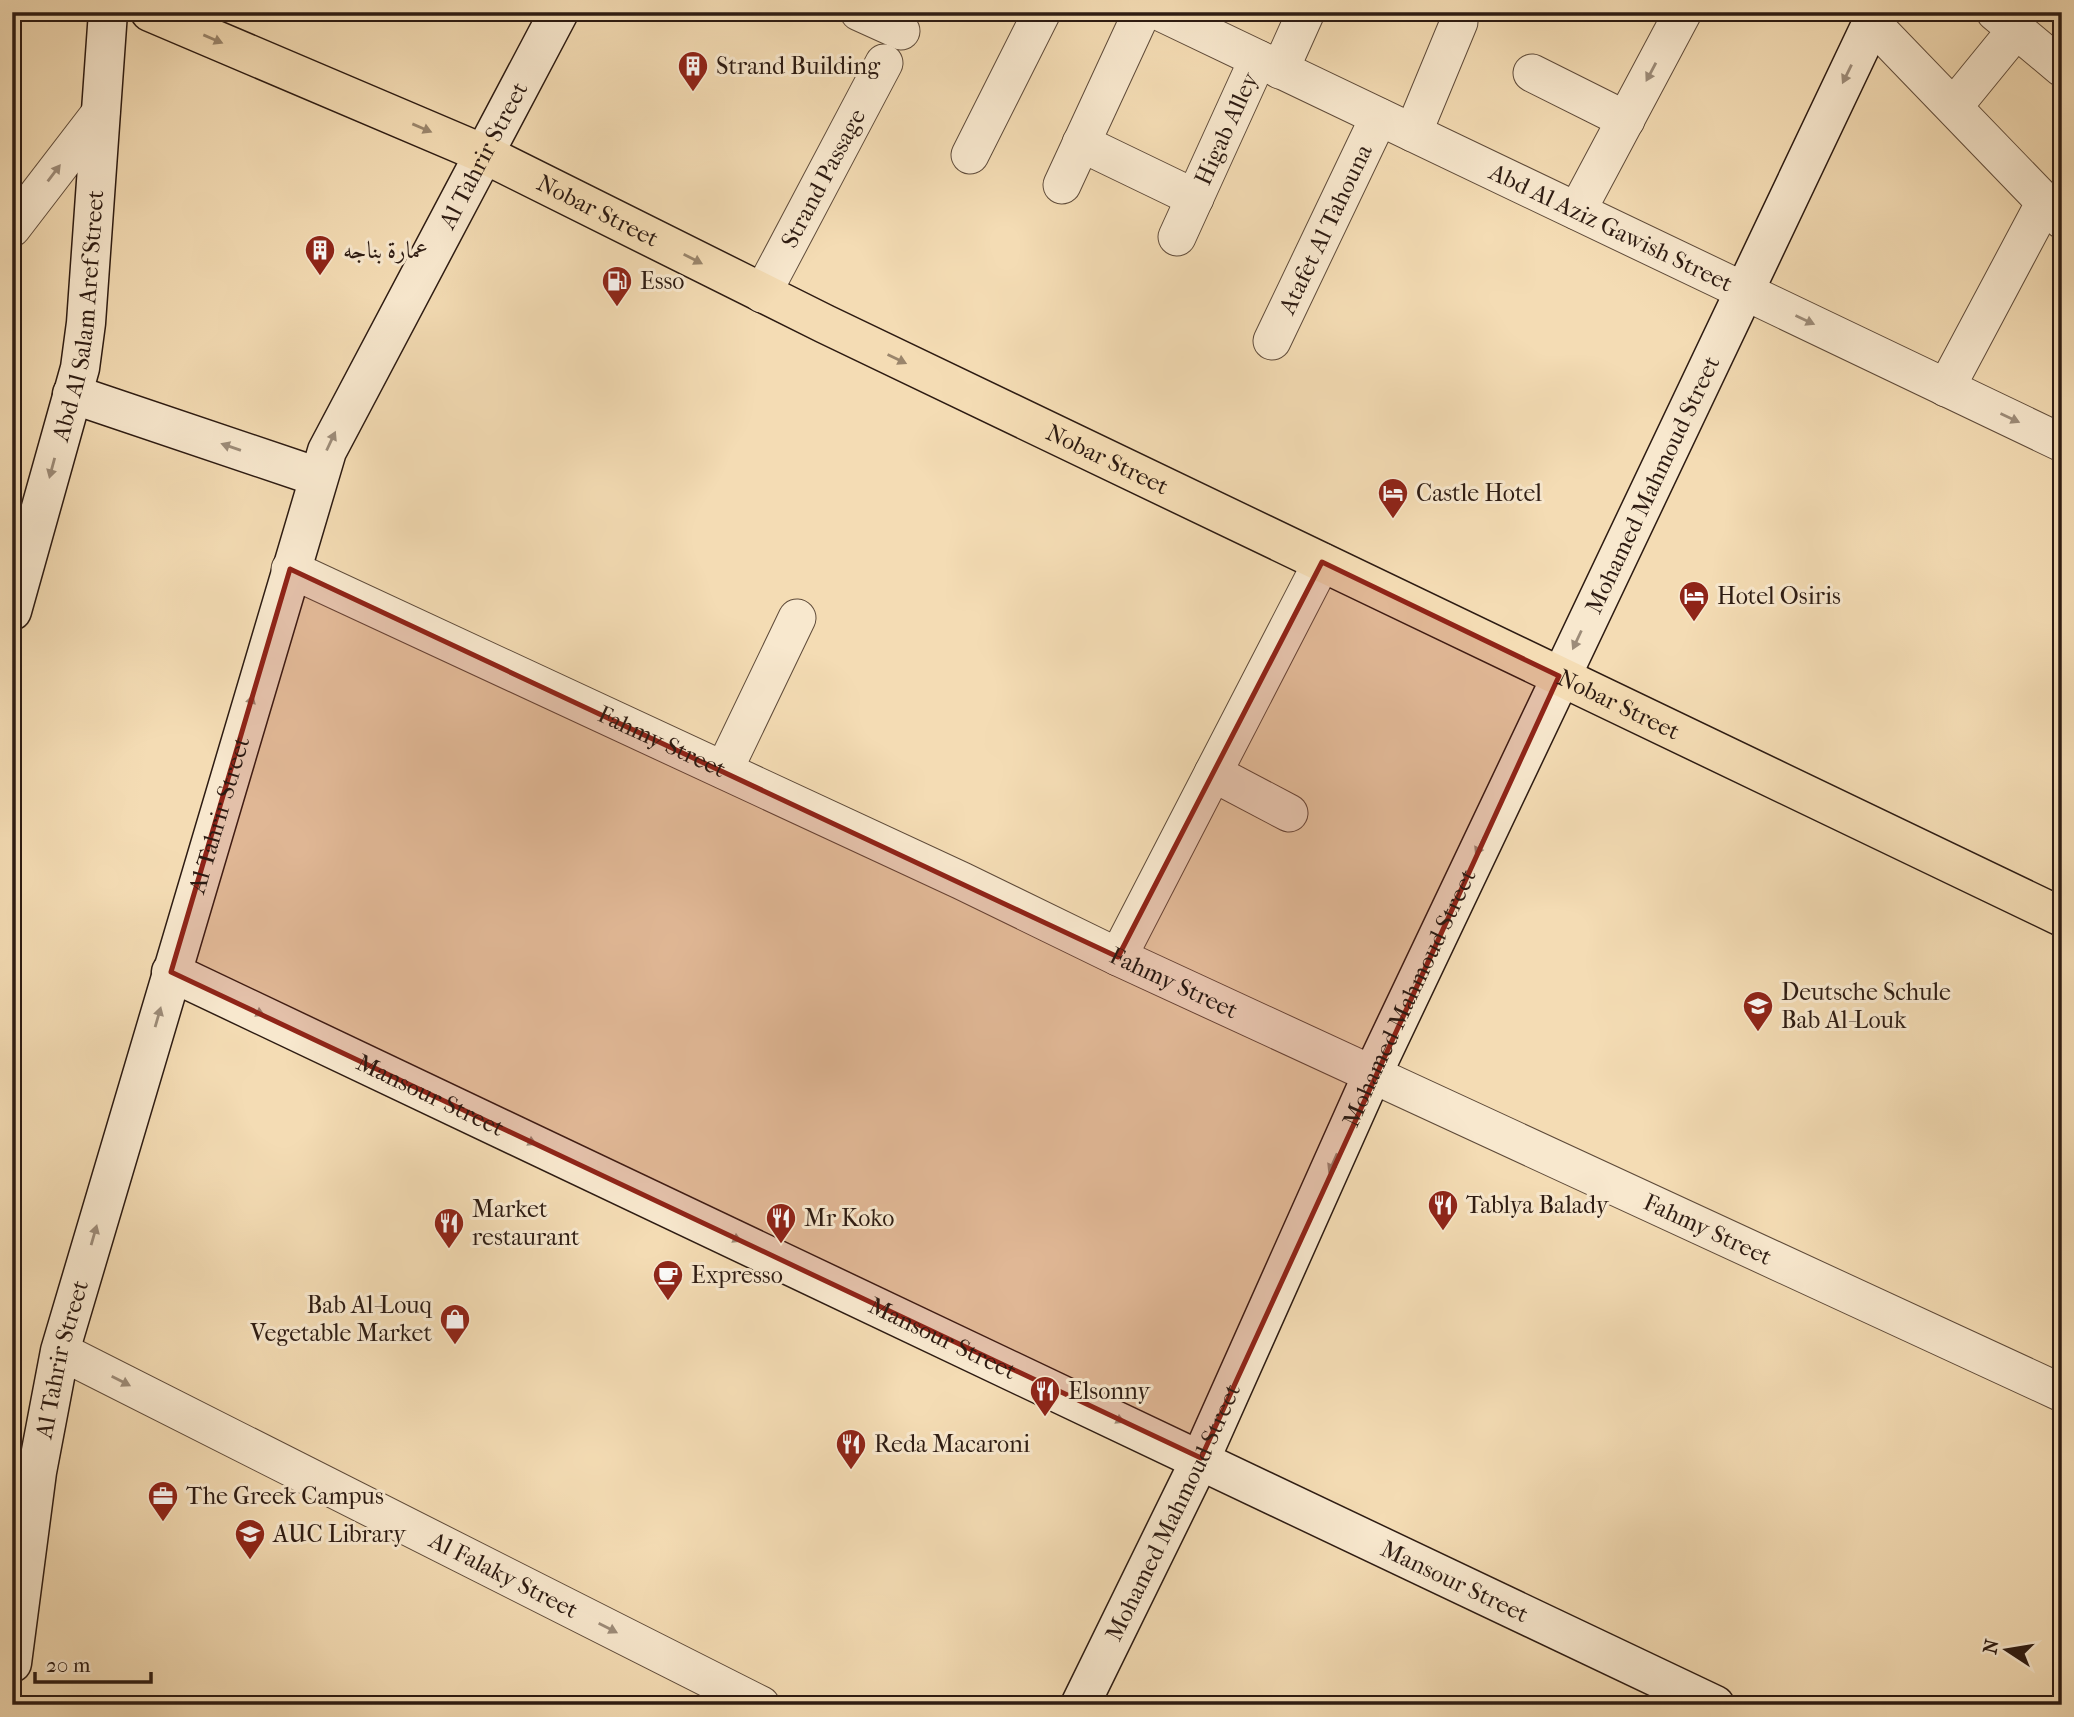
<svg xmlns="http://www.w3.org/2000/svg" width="2074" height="1717" viewBox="0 0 2074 1717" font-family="'IM FELL French Canon',Amiri,serif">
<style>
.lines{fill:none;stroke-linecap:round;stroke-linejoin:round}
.street-casing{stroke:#5f4b3a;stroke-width:39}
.secondary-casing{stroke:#2d1b12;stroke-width:41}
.primary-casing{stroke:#2d1b12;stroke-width:41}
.street{stroke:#f8e8ce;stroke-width:37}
.secondary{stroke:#f8e8ce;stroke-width:38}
.primary{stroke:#f4dcb4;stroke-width:38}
.oneway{fill:#9a856b}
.oneway2{fill:#9d8c79}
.marked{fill:#8f2418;fill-opacity:0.2;stroke:#8f2418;stroke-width:5;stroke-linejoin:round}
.labels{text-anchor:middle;stroke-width:6;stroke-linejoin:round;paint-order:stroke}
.poi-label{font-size:24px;fill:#2d1b12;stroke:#f8e8ce;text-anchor:start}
.street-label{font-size:24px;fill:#2d1b12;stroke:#f8e8ce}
</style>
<rect width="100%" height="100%" fill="#f4dcb4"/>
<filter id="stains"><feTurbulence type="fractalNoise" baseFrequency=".00286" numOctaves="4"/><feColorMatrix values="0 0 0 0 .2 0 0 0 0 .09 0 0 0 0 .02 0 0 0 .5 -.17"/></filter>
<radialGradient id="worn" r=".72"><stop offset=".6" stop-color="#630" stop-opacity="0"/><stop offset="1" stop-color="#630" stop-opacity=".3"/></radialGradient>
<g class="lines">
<g class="street-casing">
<g id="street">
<path d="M 859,12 L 901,31"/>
<path id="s1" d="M 1160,12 L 2062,443"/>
<path d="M 1995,12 L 2062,68"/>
<path d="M 1872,23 L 2062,220"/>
<path d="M 1280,70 L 1306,12"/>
<path d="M 1532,73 L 1626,120"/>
<path d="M 1954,106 L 2016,30"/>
<path d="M 1413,133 L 1459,22"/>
<path d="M 1081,143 L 1195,198"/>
<path d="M 970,155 L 1042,12"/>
<path d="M 1062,185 L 1142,12"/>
<path d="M 1577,211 L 1683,12"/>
<path d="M 12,228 L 101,112"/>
<path id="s2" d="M 1177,237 L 1258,59"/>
<path id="s3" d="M 762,294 L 884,63"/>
<path id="s4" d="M 1272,341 L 1379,117"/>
<path d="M 1946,388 L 2045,202"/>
<path id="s5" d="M 290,569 L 962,881 L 1118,957 L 2062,1393"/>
<path d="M 724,770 L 797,618"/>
<path d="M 1213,773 L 1289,813"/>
<path d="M 1118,957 L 1322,562"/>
<path id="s6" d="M 60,1351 L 761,1705"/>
</g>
</g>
<g class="secondary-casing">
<g id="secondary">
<path d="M 72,394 L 318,477"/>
<path id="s7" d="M 12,611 L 80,368 L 86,323 L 108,12"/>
<path id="s8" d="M 171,972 L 1715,1705"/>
<path id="s9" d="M 12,1663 L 37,1472 L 60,1351 L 327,451 L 559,12"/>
<path id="s10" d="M 1080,1705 L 1201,1458 L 1372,1075 L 1877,12"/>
</g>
</g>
<g class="primary-casing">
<g id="primary">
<path id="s11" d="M 150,12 L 484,154 L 825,324 L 2062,917"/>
</g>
</g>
<use href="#street" class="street"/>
<use href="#secondary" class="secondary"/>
<use href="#primary" class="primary"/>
</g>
<defs><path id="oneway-solid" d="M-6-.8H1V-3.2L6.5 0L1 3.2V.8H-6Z" transform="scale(1.75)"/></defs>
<g class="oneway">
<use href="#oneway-solid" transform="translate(213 39) rotate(23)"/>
<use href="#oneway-solid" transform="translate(422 128) rotate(23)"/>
<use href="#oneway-solid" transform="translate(693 259) rotate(27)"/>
<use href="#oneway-solid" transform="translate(897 359) rotate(26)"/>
</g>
<g class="oneway2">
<use href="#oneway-solid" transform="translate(1651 72) rotate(118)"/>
<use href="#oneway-solid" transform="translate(1847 74) rotate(116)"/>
<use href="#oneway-solid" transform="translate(54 173) rotate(-53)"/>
<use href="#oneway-solid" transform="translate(1805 320) rotate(25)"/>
<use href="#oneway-solid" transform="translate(2010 418) rotate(25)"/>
<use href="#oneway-solid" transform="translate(331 441) rotate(-65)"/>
<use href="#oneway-solid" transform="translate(231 447) rotate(-161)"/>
<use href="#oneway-solid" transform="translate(52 468) rotate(105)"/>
<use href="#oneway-solid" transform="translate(1577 640) rotate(115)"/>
<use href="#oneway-solid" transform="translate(250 705) rotate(-74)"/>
<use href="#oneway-solid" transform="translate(1480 846) rotate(115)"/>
<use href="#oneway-solid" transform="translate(255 1011) rotate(25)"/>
<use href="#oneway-solid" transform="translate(158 1017) rotate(-74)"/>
<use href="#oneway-solid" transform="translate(527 1140) rotate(25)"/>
<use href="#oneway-solid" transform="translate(1333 1163) rotate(114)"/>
<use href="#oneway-solid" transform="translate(94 1235) rotate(-74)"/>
<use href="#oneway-solid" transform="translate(732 1237) rotate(25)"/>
<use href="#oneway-solid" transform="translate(121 1381) rotate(27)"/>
<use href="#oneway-solid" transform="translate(1115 1418) rotate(25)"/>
<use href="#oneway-solid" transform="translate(608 1628) rotate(27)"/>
</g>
<path class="marked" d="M 1322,562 L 1559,676 L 1201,1458 L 171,972 L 290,569 L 1118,957 Z"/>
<defs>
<g id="building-pin" transform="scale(1.575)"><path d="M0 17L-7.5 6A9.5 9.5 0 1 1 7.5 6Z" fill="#8f2418" stroke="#f8e8ce"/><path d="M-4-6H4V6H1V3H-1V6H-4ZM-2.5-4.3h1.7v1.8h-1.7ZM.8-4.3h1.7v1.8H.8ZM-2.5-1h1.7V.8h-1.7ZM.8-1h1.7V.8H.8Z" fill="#fff"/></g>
<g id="fuel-pin" transform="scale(1.575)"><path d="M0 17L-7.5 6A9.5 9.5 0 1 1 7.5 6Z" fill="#8f2418" stroke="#f8e8ce"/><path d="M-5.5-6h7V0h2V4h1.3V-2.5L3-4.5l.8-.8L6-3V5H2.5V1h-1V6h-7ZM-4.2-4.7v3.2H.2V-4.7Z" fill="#fff"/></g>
<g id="hotel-pin" transform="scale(1.575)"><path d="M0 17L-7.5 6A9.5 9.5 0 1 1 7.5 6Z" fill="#8f2418" stroke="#f8e8ce"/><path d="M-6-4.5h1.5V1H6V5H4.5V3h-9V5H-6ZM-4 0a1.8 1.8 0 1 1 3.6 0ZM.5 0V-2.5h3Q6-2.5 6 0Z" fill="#fff"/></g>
<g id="school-pin" transform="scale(1.575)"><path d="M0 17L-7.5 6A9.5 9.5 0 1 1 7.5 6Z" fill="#8f2418" stroke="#f8e8ce"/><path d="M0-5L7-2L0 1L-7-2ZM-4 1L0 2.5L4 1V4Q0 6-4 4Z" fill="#fff"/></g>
<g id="restaurant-pin" transform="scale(1.575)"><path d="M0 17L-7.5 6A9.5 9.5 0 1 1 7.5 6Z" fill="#8f2418" stroke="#f8e8ce"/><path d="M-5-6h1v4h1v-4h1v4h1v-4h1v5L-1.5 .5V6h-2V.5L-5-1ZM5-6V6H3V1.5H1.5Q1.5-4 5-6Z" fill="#fff"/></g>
<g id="cafe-pin" transform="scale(1.575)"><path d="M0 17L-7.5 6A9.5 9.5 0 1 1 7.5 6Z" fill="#8f2418" stroke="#f8e8ce"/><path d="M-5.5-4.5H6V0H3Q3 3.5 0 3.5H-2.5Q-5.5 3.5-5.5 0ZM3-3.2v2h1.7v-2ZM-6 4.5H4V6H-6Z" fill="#fff"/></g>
<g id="shop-pin" transform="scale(1.575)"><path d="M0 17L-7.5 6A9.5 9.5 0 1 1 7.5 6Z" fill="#8f2418" stroke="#f8e8ce"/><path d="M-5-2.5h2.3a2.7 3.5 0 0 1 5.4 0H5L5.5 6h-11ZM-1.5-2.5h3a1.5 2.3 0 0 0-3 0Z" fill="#fff"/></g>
<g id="office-pin" transform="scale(1.575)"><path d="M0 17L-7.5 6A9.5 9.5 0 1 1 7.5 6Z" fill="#8f2418" stroke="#f8e8ce"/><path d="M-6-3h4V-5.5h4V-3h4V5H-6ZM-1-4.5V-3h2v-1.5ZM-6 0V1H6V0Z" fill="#fff"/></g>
<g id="university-pin" transform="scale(1.575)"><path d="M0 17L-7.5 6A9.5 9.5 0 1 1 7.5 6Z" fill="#8f2418" stroke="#f8e8ce"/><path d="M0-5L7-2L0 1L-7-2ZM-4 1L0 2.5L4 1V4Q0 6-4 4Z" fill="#fff"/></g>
</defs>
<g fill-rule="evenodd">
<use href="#building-pin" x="693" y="66"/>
<use href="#building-pin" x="320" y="250"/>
<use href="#fuel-pin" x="617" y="281"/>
<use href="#hotel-pin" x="1393" y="493"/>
<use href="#hotel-pin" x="1694" y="596"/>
<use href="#school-pin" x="1758" y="1006"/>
<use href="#restaurant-pin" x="1443" y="1205"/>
<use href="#restaurant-pin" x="781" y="1218"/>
<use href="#restaurant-pin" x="449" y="1223"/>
<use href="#cafe-pin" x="668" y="1275"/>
<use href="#shop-pin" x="455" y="1319"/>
<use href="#restaurant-pin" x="1045" y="1391"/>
<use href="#restaurant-pin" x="851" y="1444"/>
<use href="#office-pin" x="163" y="1496"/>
<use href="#university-pin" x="250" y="1534"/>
</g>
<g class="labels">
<g class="poi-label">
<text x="716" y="74">Strand Building</text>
<text x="343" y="258">عمارة بناجه</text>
<text x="640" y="289">Esso</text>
<text x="1416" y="501">Castle Hotel</text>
<text x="1717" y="604">Hotel Osiris</text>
<text x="1781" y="1000">Deutsche Schule<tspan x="1781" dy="28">Bab Al-Louk</tspan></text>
<text x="1466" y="1213">Tablya Balady</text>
<text x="472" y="1217">Market<tspan x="472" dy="28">restaurant</tspan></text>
<text x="804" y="1226">Mr Koko</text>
<text x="691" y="1283">Expresso</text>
<text x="432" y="1313" text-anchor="end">Bab Al-Louq<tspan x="432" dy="28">Vegetable Market</tspan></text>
<text x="1068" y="1399">Elsonny</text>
<text x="874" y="1452">Reda Macaroni</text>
<text x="186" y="1504">The Greek Campus</text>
<text x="273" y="1542">AUC Library</text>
</g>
<g class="street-label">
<text dy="8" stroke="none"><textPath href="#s2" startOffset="119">Higab Alley</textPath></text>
<text dy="8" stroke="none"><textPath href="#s9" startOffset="1589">Al Tahrir Street</textPath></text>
<text dy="8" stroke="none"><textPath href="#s3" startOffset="131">Strand Passage</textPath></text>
<text dy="8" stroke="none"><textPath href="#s11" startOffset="490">Nobar Street</textPath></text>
<text dy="8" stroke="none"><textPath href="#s1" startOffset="500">Abd Al Aziz Gawish Street</textPath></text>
<text dy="8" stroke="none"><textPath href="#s4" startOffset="124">Atafet Al Tahouna</textPath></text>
<text dy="8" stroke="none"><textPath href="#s7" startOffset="304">Abd Al Salam Aref Street</textPath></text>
<text dy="8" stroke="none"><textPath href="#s11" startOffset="1057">Nobar Street</textPath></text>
<text dy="8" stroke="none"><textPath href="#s10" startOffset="1348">Mohamed Mahmoud Street</textPath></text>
<text dy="8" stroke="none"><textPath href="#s11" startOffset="1624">Nobar Street</textPath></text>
<text dy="8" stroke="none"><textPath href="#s5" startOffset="410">Fahmy Street</textPath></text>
<text dy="8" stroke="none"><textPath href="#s9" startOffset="875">Al Tahrir Street</textPath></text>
<text dy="8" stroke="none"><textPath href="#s5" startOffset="976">Fahmy Street</textPath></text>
<text dy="8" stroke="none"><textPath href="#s10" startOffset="780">Mohamed Mahmoud Street</textPath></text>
<text dy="8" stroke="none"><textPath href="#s8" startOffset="287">Mansour Street</textPath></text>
<text dy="8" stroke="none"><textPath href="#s5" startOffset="1564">Fahmy Street</textPath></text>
<text dy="8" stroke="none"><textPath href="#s8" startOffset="854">Mansour Street</textPath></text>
<text dy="8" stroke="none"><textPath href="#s9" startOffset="308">Al Tahrir Street</textPath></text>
<text dy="8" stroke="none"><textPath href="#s10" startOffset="214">Mohamed Mahmoud Street</textPath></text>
<text dy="8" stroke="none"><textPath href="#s6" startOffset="497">Al Falaky Street</textPath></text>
<text dy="8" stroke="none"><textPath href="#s8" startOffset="1421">Mansour Street</textPath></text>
</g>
</g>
<rect width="2074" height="1717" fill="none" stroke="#f4dcb4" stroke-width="42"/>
<rect x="14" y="14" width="2046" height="1689" fill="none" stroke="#2d1b12" stroke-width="3.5"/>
<rect x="21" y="21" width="2032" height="1675" fill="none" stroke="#2d1b12" stroke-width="2"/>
<g transform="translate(2007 1650) rotate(282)" stroke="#f8e8ce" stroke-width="5" paint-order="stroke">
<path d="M0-5L12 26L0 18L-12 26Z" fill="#2d1b12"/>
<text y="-10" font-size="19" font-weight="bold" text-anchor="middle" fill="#2d1b12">N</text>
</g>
<path d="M35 1672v10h116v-10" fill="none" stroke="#2d1b12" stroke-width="3.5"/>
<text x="46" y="1672" font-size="21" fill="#2d1b12" stroke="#f8e8ce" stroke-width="5" paint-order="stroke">20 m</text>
<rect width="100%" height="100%" filter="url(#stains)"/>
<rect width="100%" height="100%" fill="url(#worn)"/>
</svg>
